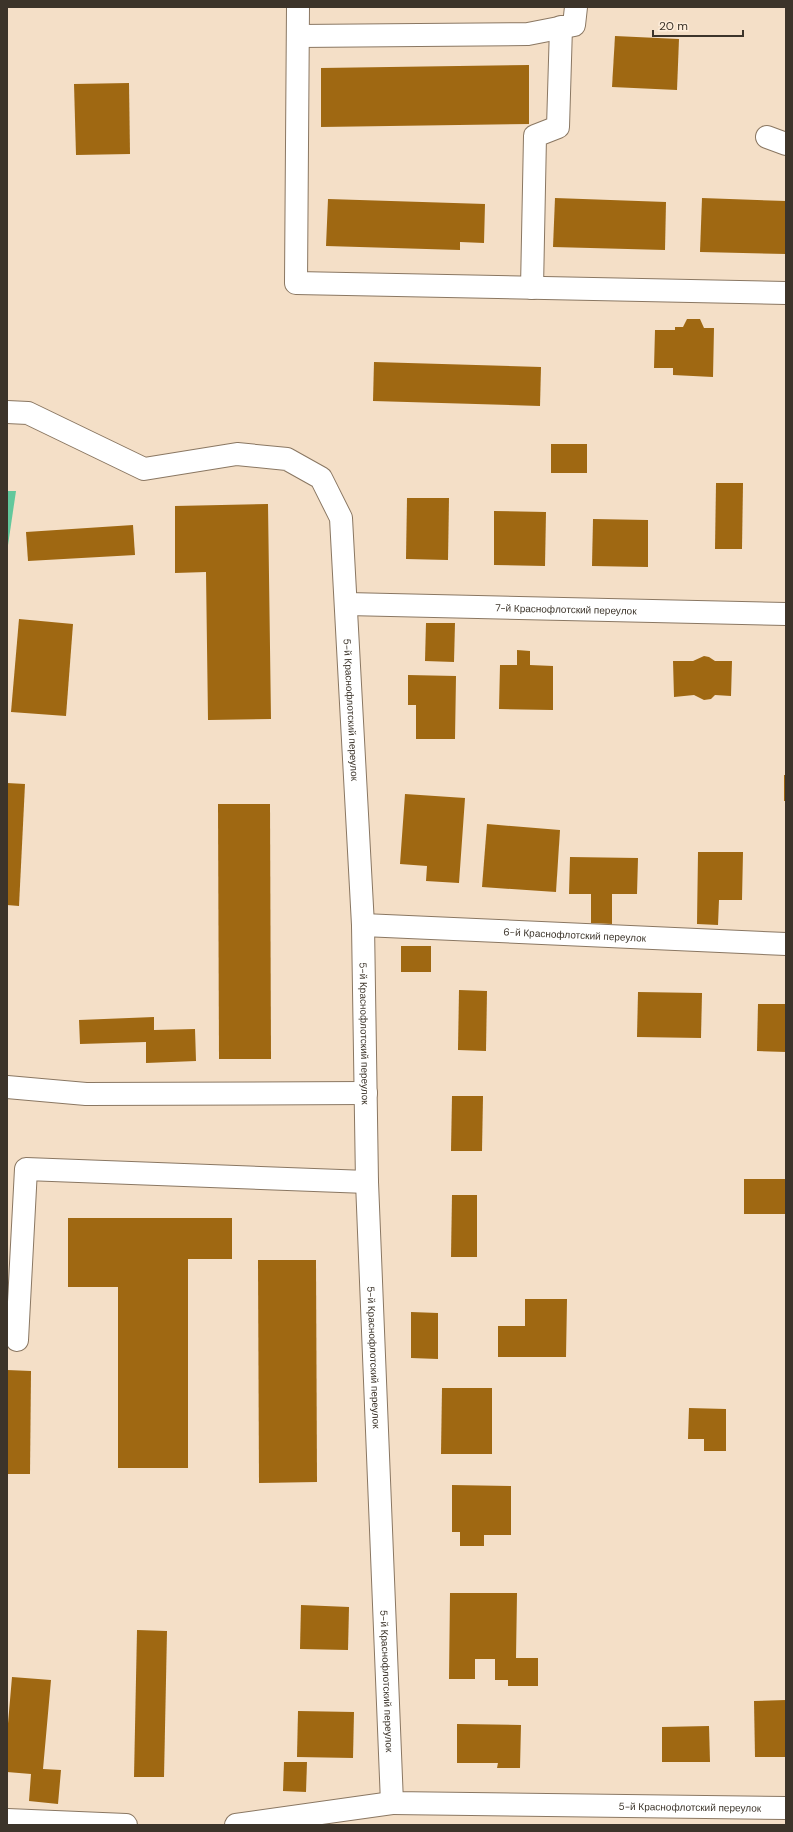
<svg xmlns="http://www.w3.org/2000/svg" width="793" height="1832" viewBox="0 0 793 1832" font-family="'DM Sans',sans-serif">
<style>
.forest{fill:#62c89c}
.building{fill:#9f6812}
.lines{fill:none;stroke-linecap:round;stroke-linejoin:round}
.minor-casing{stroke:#8a7762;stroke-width:24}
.minor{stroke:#fff;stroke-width:22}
.labels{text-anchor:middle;stroke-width:4;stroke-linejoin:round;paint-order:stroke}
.street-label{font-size:10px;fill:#3c342a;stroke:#feedda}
</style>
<rect width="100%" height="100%" fill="#f4dfc7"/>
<path class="forest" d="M 7,491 L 16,491 L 7,552 Z"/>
<g class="building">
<path d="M 615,36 L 679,39 L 677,90 L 612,87 Z"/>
<path d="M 529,65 L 529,124 L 321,127 L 321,68 Z"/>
<path d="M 129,83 L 130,154 L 76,155 L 74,84 Z"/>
<path d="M 555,198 L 666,202 L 665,250 L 553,247 Z"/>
<path d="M 702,198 L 786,201 L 786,254 L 700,252 Z"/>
<path d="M 328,199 L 485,204 L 484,243 L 460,242 L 460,250 L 326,246 Z"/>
<path d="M 687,319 L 700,319 L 704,328 L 714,328 L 713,377 L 673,375 L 673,368 L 654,368 L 655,330 L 675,330 L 675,327 L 683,327 Z"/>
<path d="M 374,362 L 541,367 L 540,406 L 373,401 Z"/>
<rect x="551" y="444" width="36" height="29"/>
<path d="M 716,483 L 743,483 L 742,549 L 715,549 Z"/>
<path d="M 407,498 L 449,498 L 448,560 L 406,559 Z"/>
<path d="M 268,504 L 271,719 L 208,720 L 206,572 L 175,573 L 175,506 Z"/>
<path d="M 494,511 L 546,512 L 545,566 L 494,565 Z"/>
<path d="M 593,519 L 648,520 L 648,567 L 592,566 Z"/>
<path d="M 133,525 L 135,555 L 28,561 L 26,532 Z"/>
<path d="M 19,619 L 73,624 L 66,716 L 11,712 Z"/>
<path d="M 426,623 L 455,623 L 454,662 L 425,661 Z"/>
<path d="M 517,650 L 530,651 L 530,665 L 553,666 L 553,710 L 499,709 L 500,665 L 517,665 Z"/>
<path d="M 704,656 L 709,657 L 715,661 L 732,661 L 731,696 L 715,695 L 711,699 L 704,700 L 694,695 L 674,697 L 673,661 L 693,661 Z"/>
<path d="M 408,675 L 456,676 L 455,739 L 416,739 L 416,705 L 408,705 Z"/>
<rect x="784" y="775" width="2" height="26"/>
<path d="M 7,783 L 25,784 L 19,906 L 7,905 Z"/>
<path d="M 405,794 L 465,798 L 459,883 L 426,881 L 427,866 L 400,864 Z"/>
<path d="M 218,804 L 270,804 L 271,1059 L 219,1059 Z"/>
<path d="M 487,824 L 560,830 L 556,892 L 482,887 Z"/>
<path d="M 698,852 L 743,852 L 742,900 L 719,900 L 718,925 L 697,924 Z"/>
<path d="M 570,857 L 638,858 L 637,894 L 612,894 L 612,924 L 591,923 L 591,894 L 569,894 Z"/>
<rect x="401" y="946" width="30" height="26"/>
<path d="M 459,990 L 487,991 L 486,1051 L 458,1050 Z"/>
<path d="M 638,992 L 702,993 L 701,1038 L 637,1037 Z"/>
<path d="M 758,1004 L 786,1004 L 786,1052 L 757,1051 Z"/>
<path d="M 154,1017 L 154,1030 L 195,1029 L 196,1061 L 146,1063 L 146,1042 L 80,1044 L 79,1020 Z"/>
<path d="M 452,1096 L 483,1096 L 482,1151 L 451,1151 Z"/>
<rect x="744" y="1179" width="42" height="35"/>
<path d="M 452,1195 L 477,1195 L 477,1257 L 451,1257 Z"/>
<path d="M 68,1218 L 232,1218 L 232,1259 L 188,1259 L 188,1468 L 118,1468 L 118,1287 L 68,1287 Z"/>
<path d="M 258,1260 L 316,1260 L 317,1482 L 259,1483 Z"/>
<path d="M 525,1299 L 567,1299 L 566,1357 L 498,1357 L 498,1326 L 525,1326 Z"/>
<path d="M 411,1312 L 438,1313 L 438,1359 L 411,1358 Z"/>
<path d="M 7,1370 L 31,1371 L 30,1474 L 7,1474 Z"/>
<path d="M 442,1388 L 492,1388 L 492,1454 L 441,1454 Z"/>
<path d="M 689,1408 L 726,1409 L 726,1451 L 704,1451 L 704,1439 L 688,1439 Z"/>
<path d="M 452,1485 L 511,1486 L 511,1535 L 484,1535 L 484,1546 L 460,1546 L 460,1532 L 452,1532 Z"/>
<path d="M 450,1593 L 517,1593 L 516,1658 L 538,1658 L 538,1686 L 508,1686 L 508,1680 L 495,1680 L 495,1659 L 475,1659 L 475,1679 L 449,1679 Z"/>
<path d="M 301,1605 L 349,1607 L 348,1650 L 300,1649 Z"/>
<path d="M 137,1630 L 167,1631 L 164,1777 L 134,1777 Z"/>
<path d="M 12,1677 L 51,1680 L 43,1769 L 61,1770 L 58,1804 L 29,1801 L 31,1774 L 7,1772 L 7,1735 Z"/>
<path d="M 786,1700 L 786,1757 L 755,1757 L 754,1701 Z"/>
<path d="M 298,1711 L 354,1712 L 353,1758 L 297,1757 Z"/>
<path d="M 457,1724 L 521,1725 L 520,1768 L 497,1768 L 498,1763 L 457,1763 Z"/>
<path d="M 709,1726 L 710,1762 L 662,1762 L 662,1727 Z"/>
<path d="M 284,1762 L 307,1762 L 306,1792 L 283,1791 Z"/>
</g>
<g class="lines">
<g class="minor-casing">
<g id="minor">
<path d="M 298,7 L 296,283 L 786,293"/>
<path d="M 298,36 L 528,34 L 574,25 L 576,7"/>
<path d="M 767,137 L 786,144"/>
<path d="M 532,288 L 535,136 L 558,127 L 561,27"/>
<path id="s1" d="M 7,412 L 28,413 L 144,469 L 237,454 L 287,459 L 321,478 L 341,518 L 363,925 L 367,1182 L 392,1803 L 786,1808"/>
<path id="s2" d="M 347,604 L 786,614"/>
<path id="s3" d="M 363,925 L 786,944"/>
<path d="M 7,1087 L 86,1094 L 366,1093"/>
<path d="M 17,1340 L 26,1169 L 367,1182"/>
<path d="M 7,1820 L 126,1825"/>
<path d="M 236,1825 L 392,1803"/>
</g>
</g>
<use href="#minor" class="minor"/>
</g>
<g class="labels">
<g class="street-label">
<text dy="4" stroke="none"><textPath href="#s2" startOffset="219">7-й Краснофлотский переулок</textPath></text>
<text dy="4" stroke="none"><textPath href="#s1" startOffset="570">5-й Краснофлотский переулок</textPath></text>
<text dy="4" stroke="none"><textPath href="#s3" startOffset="212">6-й Краснофлотский переулок</textPath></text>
<text dy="4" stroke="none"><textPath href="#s1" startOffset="894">5-й Краснофлотский переулок</textPath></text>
<text dy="4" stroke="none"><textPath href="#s1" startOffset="1218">5-й Краснофлотский переулок</textPath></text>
<text dy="4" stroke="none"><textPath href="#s1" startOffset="1542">5-й Краснофлотский переулок</textPath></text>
<text dy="4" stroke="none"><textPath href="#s1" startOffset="1962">5-й Краснофлотский переулок</textPath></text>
</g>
</g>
<rect width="793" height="1832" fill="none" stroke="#3c342a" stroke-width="16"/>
<path d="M653 30v6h90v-6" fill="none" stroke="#3c342a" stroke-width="2"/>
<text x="659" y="30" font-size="12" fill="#3c342a" stroke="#feedda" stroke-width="3" paint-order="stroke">20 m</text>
</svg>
